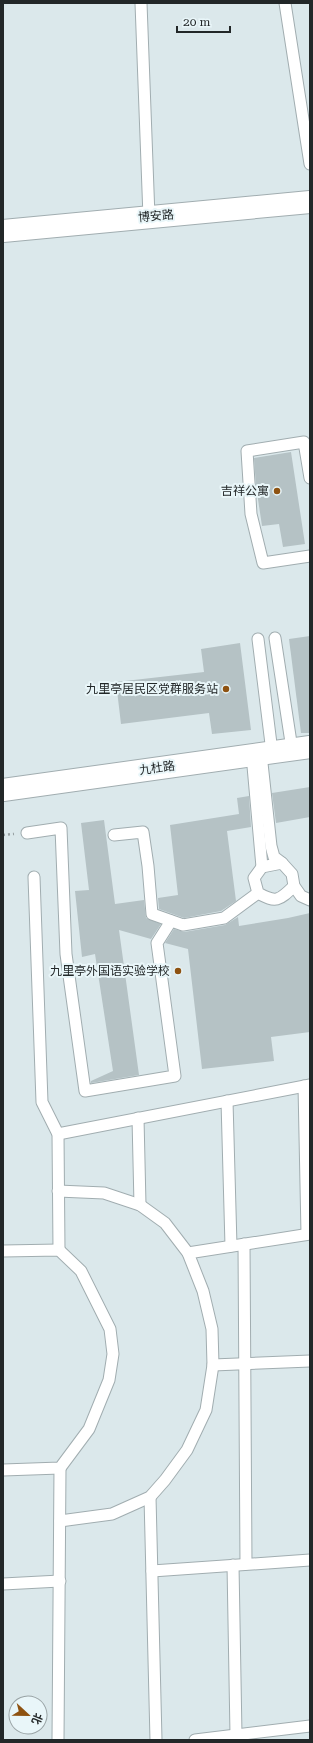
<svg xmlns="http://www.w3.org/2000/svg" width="313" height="1743" viewBox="0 0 313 1743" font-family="'Roboto Serif','Noto Sans SC',serif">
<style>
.building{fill:#b5c2c5}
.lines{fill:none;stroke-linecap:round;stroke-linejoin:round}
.lane-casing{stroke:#a1adb0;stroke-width:13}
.secondary-casing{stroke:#a1adb0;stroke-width:24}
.path{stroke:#98a2a4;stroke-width:2.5;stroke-dasharray:2 3;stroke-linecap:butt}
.lane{stroke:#fff;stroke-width:11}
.secondary{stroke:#fff;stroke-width:22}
.poi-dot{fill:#8e5211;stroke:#e9f6f9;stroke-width:1.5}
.labels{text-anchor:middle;stroke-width:4;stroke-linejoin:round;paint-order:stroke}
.street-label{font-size:12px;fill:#222728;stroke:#e9f6f9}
.poi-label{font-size:12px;fill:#222728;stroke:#e9f6f9;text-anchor:end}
</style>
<rect width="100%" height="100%" fill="#dbe8eb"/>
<g class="building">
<path d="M 291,452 L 305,544 L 283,547 L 279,524 L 262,526 L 256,486 L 254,458 Z"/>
<path d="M 310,636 L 310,733 L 301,733 L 289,639 Z"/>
<path d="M 240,643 L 251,730 L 212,734 L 209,713 L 121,724 L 116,682 L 204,672 L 201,649 Z"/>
<path d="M 310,787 L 310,817 L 276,823 L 272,793 Z"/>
<path d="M 249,796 L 251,827 L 227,831 L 236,901 L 221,911 L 184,918 L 159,909 L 158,898 L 178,895 L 170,825 L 239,814 L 237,798 Z"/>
<path d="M 104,820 L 115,904 L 144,900 L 146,918 L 161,924 L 151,939 L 119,930 L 139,1075 L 91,1083 L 91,1081 L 113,1071 L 95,954 L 82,957 L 75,891 L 89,890 L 81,823 Z"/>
<path d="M 310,913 L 310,1032 L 271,1037 L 274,1061 L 202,1069 L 188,949 L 165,943 L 174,929 L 184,932 L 225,925 L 238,917 L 239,926 L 288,918 Z"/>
</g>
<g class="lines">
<g class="lane-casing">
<g id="lane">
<path d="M 141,3 L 149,217"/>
<path d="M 285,3 L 310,164"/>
<path d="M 310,478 L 304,442 L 247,451 L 251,514 L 263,563 L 310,556"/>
<path d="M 275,638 L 292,749"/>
<path d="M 258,639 L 272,752"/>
<path d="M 261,754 L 271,846 L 274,857 L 282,863"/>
<path d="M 252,755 L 262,867"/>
<path d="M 27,833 L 61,828 L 66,954 L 85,1091 L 175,1076 L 157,943 L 171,921"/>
<path d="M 114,835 L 143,832 L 148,866 L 152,914 L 183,925 L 224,918 L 258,893"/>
<path d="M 34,877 L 42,1102 L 58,1134 L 59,1250"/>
<path d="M 294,886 C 279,901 276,903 258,893 L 254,878 L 262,867 L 282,863 L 292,874 L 294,886 L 301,896 L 310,900"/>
<path d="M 304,1086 L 307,1234"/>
<path d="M 227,1101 L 231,1246"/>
<path d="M 138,1118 L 140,1205"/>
<path d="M 58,1134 L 310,1085"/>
<path d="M 58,1191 L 104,1193 L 140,1205 L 165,1223 L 188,1253 L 203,1291 L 212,1329 L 213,1365 L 206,1410 L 187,1450 L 165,1480 L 150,1497 L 112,1514 L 60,1521"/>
<path d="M 244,1244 L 246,1564"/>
<path d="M 3,1251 L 59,1250 L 81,1271 L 110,1329 L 113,1354 L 109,1380 L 89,1429 L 60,1468 L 3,1470"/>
<path d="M 188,1253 L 310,1234"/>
<path d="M 213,1365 L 310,1361"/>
<path d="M 150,1497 L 156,1740"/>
<path d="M 233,1565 L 236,1735"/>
<path d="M 152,1571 L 310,1560"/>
<path d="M 3,1584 L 60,1581"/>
<path d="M 58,1740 L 60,1468"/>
<path d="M 195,1740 L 310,1726"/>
</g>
</g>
<g class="secondary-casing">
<g id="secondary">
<path d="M 3,231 L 310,202"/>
<path d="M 3,790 L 310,747"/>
</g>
</g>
<path class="path" d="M 3,835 L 14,834"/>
<use href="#lane" class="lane"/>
<use href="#secondary" class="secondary"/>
</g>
<g class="poi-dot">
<circle cx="277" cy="491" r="4"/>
<circle cx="226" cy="689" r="4"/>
<circle cx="178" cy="971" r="4"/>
</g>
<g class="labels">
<g class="street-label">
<text transform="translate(156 216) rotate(-5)" y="4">博安路</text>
<text transform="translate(157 768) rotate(-8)" y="4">九杜路</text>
</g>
<g class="poi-label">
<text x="269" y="495">吉祥公寓</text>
<text x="218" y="693">九里亭居民区党群服务站</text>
<text x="170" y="975">九里亭外国语实验学校</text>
</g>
</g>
<rect width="313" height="1743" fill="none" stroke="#222728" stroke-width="8"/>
<g transform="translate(28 1715) rotate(112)"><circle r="19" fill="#e9f6f9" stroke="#99a3a5"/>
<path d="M0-3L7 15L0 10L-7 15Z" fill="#8e5211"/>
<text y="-6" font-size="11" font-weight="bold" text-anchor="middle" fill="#222728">北</text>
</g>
<path d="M177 26v6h53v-6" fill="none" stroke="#222728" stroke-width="2"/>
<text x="183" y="26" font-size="12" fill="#222728" stroke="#e9f6f9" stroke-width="3" paint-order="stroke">20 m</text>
</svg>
